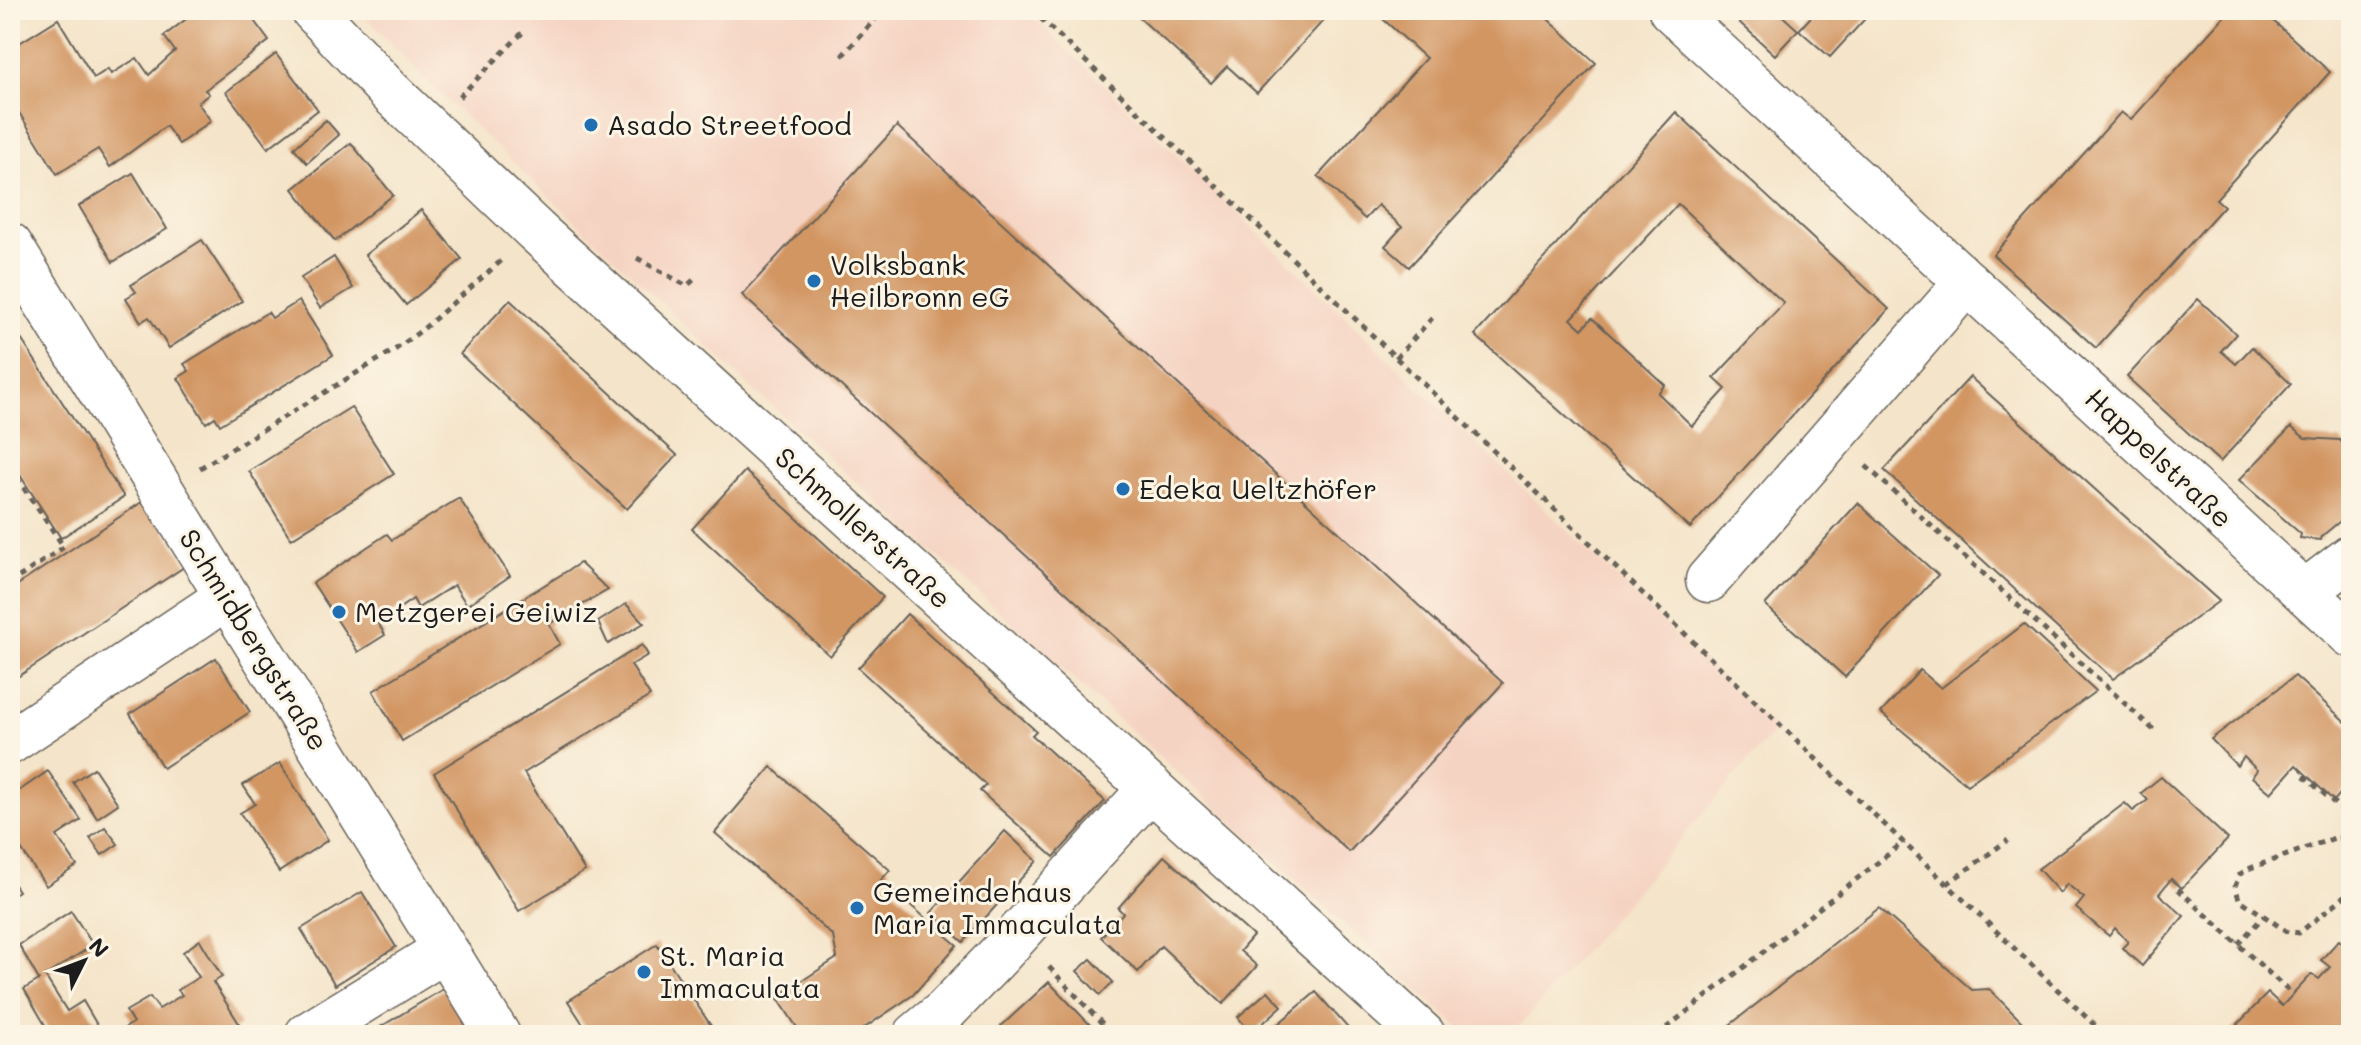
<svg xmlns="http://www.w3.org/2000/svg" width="2361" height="1045" viewBox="0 0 2361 1045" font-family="Mali,sans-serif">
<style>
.built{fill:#f5d3c2}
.building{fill:#d29663;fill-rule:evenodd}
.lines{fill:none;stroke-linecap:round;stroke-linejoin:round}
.minor-casing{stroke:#686259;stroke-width:47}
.path{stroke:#686259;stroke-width:5;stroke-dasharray:6 6;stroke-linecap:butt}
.minor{stroke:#fff;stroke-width:44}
.poi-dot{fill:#1f6fb2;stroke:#fcf5e5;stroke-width:3}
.labels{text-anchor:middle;stroke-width:6;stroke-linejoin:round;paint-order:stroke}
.poi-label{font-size:28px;fill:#1c1c1c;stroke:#fcf5e5;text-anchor:start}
.street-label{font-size:28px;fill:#1c1c1c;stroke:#fcf5e5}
</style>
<rect width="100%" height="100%" fill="#fcf5e5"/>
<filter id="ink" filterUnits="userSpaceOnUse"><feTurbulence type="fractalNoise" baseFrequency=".0125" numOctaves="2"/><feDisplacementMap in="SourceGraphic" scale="16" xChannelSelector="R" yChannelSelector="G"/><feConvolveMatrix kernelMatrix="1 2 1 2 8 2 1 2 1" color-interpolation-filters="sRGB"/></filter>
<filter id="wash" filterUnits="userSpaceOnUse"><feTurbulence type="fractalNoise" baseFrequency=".006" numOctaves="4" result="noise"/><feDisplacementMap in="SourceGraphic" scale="32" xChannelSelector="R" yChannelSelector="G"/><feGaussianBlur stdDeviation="1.8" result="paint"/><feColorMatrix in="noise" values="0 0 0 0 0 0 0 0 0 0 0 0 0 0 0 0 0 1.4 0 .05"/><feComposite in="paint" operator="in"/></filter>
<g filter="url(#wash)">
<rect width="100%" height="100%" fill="#f4e4c9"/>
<path class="built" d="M 359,10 L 1026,10 L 1775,730 L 1512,1035 L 1467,1035 L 743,380 L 433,87 Z"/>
<g id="blocks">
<g class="building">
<path d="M 198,10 L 246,10 L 269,41 L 205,90 L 209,94 L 198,103 L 211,121 L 179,144 L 166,126 L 110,167 L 98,149 L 57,174 L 10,98 L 10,49 L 58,19 L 94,78 L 108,69 L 111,74 L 137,58 L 149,75 L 175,51 L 164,36 Z"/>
<path d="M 1131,10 L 1333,10 L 1257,93 L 1227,66 L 1211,83 Z"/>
<path d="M 1373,10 L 1538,10 L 1596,63 L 1409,267 L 1385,246 L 1402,227 L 1378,205 L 1365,219 L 1318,176 L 1426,58 Z"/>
<path d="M 1726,10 L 1776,10 L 1798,30 L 1775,55 Z"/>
<path d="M 1817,10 L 1873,10 L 1830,57 L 1799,30 Z"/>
<path d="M 2230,10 L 2261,10 L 2330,72 L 2216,199 L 2224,206 L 2096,348 L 1993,255 L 2121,112 L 2131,120 Z"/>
<path d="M 276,54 L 318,110 L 268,148 L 226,92 Z"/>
<path d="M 1676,112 L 1889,309 L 1690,528 L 1475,335 ZM 1678,204 L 1784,303 L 1714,378 L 1726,389 L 1692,426 L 1658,393 L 1665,385 L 1592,318 L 1582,329 L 1571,319 Z"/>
<path d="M 326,120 L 339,135 L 307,163 L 294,148 Z"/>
<path d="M 897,126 L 1503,683 L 1349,852 L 742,295 Z"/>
<path d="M 351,143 L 393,195 L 335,241 L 293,189 Z"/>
<path d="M 133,173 L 167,229 L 113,262 L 79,206 Z"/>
<path d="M 421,210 L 462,259 L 406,305 L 365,255 Z"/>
<path d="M 202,240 L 242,301 L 169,348 L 149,317 L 141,322 L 126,298 L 136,292 L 131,285 Z"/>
<path d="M 334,257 L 353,288 L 320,308 L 301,278 Z"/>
<path d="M 2198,299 L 2236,334 L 2221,351 L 2236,364 L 2252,347 L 2291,384 L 2220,462 L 2127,377 Z"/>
<path d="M 510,300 L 677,455 L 627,509 L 460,354 Z"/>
<path d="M 299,301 L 333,355 L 220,425 L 215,417 L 206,423 L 178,378 L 189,371 L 184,364 L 268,312 L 272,318 Z"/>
<path d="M 10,322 L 124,497 L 61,538 L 10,460 Z"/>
<path d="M 1970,377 L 2219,601 L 2113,679 L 1884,470 Z"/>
<path d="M 351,407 L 394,474 L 291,539 L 249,471 Z"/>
<path d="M 2291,427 L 2305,438 L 2340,440 L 2351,453 L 2351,512 L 2322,536 L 2321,540 L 2300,538 L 2301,534 L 2239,480 Z"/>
<path d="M 745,471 L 883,597 L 830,656 L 692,529 Z"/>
<path d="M 459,498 L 510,576 L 467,605 L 454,585 L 418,608 L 413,599 L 378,623 L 385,635 L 358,652 L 313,583 L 387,534 L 392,540 Z"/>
<path d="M 145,500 L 187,565 L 10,682 L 10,590 Z"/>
<path d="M 1858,503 L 1938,575 L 1845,677 L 1765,605 Z"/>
<path d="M 580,563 L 608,590 L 549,624 L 560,644 L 402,741 L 373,691 Z"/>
<path d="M 626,604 L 644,623 L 608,644 L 598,622 Z"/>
<path d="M 907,614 L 1036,731 L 1032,735 L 1105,801 L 1054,857 L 980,791 L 986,785 L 858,668 Z"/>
<path d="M 2024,624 L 2096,691 L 1967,785 L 1881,713 L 1920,670 L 1941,688 Z"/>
<path d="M 642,645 L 648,655 L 631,665 L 650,696 L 524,773 L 585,871 L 519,911 L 434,773 Z"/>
<path d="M 216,658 L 250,712 L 163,768 L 130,714 Z"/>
<path d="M 2295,676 L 2351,727 L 2351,781 L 2334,801 L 2296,765 L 2271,793 L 2252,777 L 2257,770 L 2244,757 L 2237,766 L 2211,739 Z"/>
<path d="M 280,763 L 328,840 L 279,872 L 240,813 L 255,804 L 243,785 Z"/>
<path d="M 771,767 L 890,870 L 881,880 L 957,945 L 913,995 L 854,1035 L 802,1035 L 777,997 L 837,958 L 833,936 L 715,833 Z"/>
<path d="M 94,768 L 118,804 L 97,818 L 73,782 Z"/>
<path d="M 48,771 L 81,820 L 57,836 L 77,866 L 46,886 L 10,833 L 10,797 Z"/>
<path d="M 2161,777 L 2228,839 L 2182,888 L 2171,879 L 2159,894 L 2184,916 L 2142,966 L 2122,948 L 2128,942 L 2115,928 L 2109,936 L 2076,908 L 2084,898 L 2067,884 L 2060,893 L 2038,869 L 2125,803 L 2133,811 L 2148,800 L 2141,793 Z"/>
<path d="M 105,827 L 118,844 L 102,855 L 90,838 Z"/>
<path d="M 1005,831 L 1037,861 L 963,942 L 931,913 Z"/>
<path d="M 1164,856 L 1253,936 L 1240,951 L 1257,966 L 1223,1004 L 1161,946 L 1138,972 L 1101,937 L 1123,913 L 1118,908 Z"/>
<path d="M 10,879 L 18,891 L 10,896 Z"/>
<path d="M 362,892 L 396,947 L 335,985 L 301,929 Z"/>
<path d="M 1879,908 L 1972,990 L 1989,989 L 2035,1035 L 1866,1035 L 1862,1031 L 1856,1035 L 1717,1035 Z"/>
<path d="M 71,911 L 93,945 L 45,976 L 67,1011 L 83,1001 L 100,1030 L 92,1035 L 81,1035 L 76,1028 L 64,1035 L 51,1035 L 24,989 L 39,980 L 19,945 Z"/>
<path d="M 200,940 L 222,977 L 213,982 L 240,1025 L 224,1035 L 113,1035 L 133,1023 L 126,1011 L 150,997 L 159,1009 L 182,995 L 178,990 L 199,977 L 183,952 Z"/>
<path d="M 2339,940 L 2351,951 L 2351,1035 L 2227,1035 L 2268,993 L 2282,1006 L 2312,974 L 2319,979 L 2330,967 L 2321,960 Z"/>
<path d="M 657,944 L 717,1035 L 590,1035 L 568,1001 Z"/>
<path d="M 1091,959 L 1113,982 L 1100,995 L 1077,971 Z"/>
<path d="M 1049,982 L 1095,1030 L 1100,1035 L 1006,1035 L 999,1028 Z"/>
<path d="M 445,988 L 474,1035 L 367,1035 Z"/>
<path d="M 1268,991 L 1282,1006 L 1251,1034 L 1238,1017 Z"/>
<path d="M 1316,992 L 1354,1035 L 1265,1035 Z"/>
</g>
</g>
</g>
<g filter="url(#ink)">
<use href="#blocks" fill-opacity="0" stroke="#686259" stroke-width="2"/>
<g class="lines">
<g class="minor-casing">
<g id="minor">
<path d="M 313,10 L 390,92 L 536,231 L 1423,1035"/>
<path d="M 1671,10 L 2351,635"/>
<path d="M 10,245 L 498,1035"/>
<path d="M 1708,580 L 1967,282"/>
<path d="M 2305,592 L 2351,557"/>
<path d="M 10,742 L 227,597"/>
<path d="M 307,1035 L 445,950"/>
<path d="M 916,1035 L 945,1011 L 1000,954 L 1151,788"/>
</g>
</g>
<g class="path">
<path d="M 1032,10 L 2105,1035"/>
<path d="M 842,56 L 883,10"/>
<path d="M 459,97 L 526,29"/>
<path d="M 637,258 L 687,286 L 697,277"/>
<path d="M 1396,358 L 1434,316"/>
<path d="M 1866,466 L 2157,733"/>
<path d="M 10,468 L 64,547 L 10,583"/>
<path d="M 200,468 L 396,349 L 422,330 L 501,261"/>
<path d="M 2304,776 L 2351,818"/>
<path d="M 2351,823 L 2340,836 L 2248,869 L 2240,874 L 2235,886 L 2239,899 L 2286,931 L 2299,933 L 2350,892 L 2351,887"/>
<path d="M 2340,836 L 2351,880"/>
<path d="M 1947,884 L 2008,840"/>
<path d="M 2178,889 L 2292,994"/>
<path d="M 2238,944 L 2264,916"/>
<path d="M 1049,967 L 1113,1035"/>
<path d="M 1657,1035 L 1904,842"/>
</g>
<use href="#minor" class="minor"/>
</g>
</g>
<g class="poi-dot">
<circle cx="591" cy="125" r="8"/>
<circle cx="814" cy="281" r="8"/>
<circle cx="1123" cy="489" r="8"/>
<circle cx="339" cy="612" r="8"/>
<circle cx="857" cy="908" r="8"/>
<circle cx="644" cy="972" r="8"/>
</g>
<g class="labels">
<g class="poi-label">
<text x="607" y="135">Asado Streetfood</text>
<text x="830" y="275">Volksbank<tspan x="830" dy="32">Heilbronn eG</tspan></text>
<text x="1139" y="499">Edeka Ueltzhöfer</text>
<text x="355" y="622">Metzgerei Geiwiz</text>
<text x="873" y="902">Gemeindehaus<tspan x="873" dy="32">Maria Immaculata</tspan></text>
<text x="660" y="966">St. Maria<tspan x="660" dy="32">Immaculata</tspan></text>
</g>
<g class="street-label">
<text transform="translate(2159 458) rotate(43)" y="10">Happelstraße</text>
<text transform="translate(863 528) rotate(42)" y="10">Schmollerstraße</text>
<text transform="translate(254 640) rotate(58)" y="10">Schmidbergstraße</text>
</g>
</g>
<rect width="2361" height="1045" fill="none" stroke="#fcf5e5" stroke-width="40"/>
<g transform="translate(84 961) rotate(48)" stroke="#fcf5e5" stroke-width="6" paint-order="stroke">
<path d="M0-6L14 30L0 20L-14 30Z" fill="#1c1c1c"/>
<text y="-12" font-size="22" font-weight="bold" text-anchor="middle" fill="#1c1c1c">N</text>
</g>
</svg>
